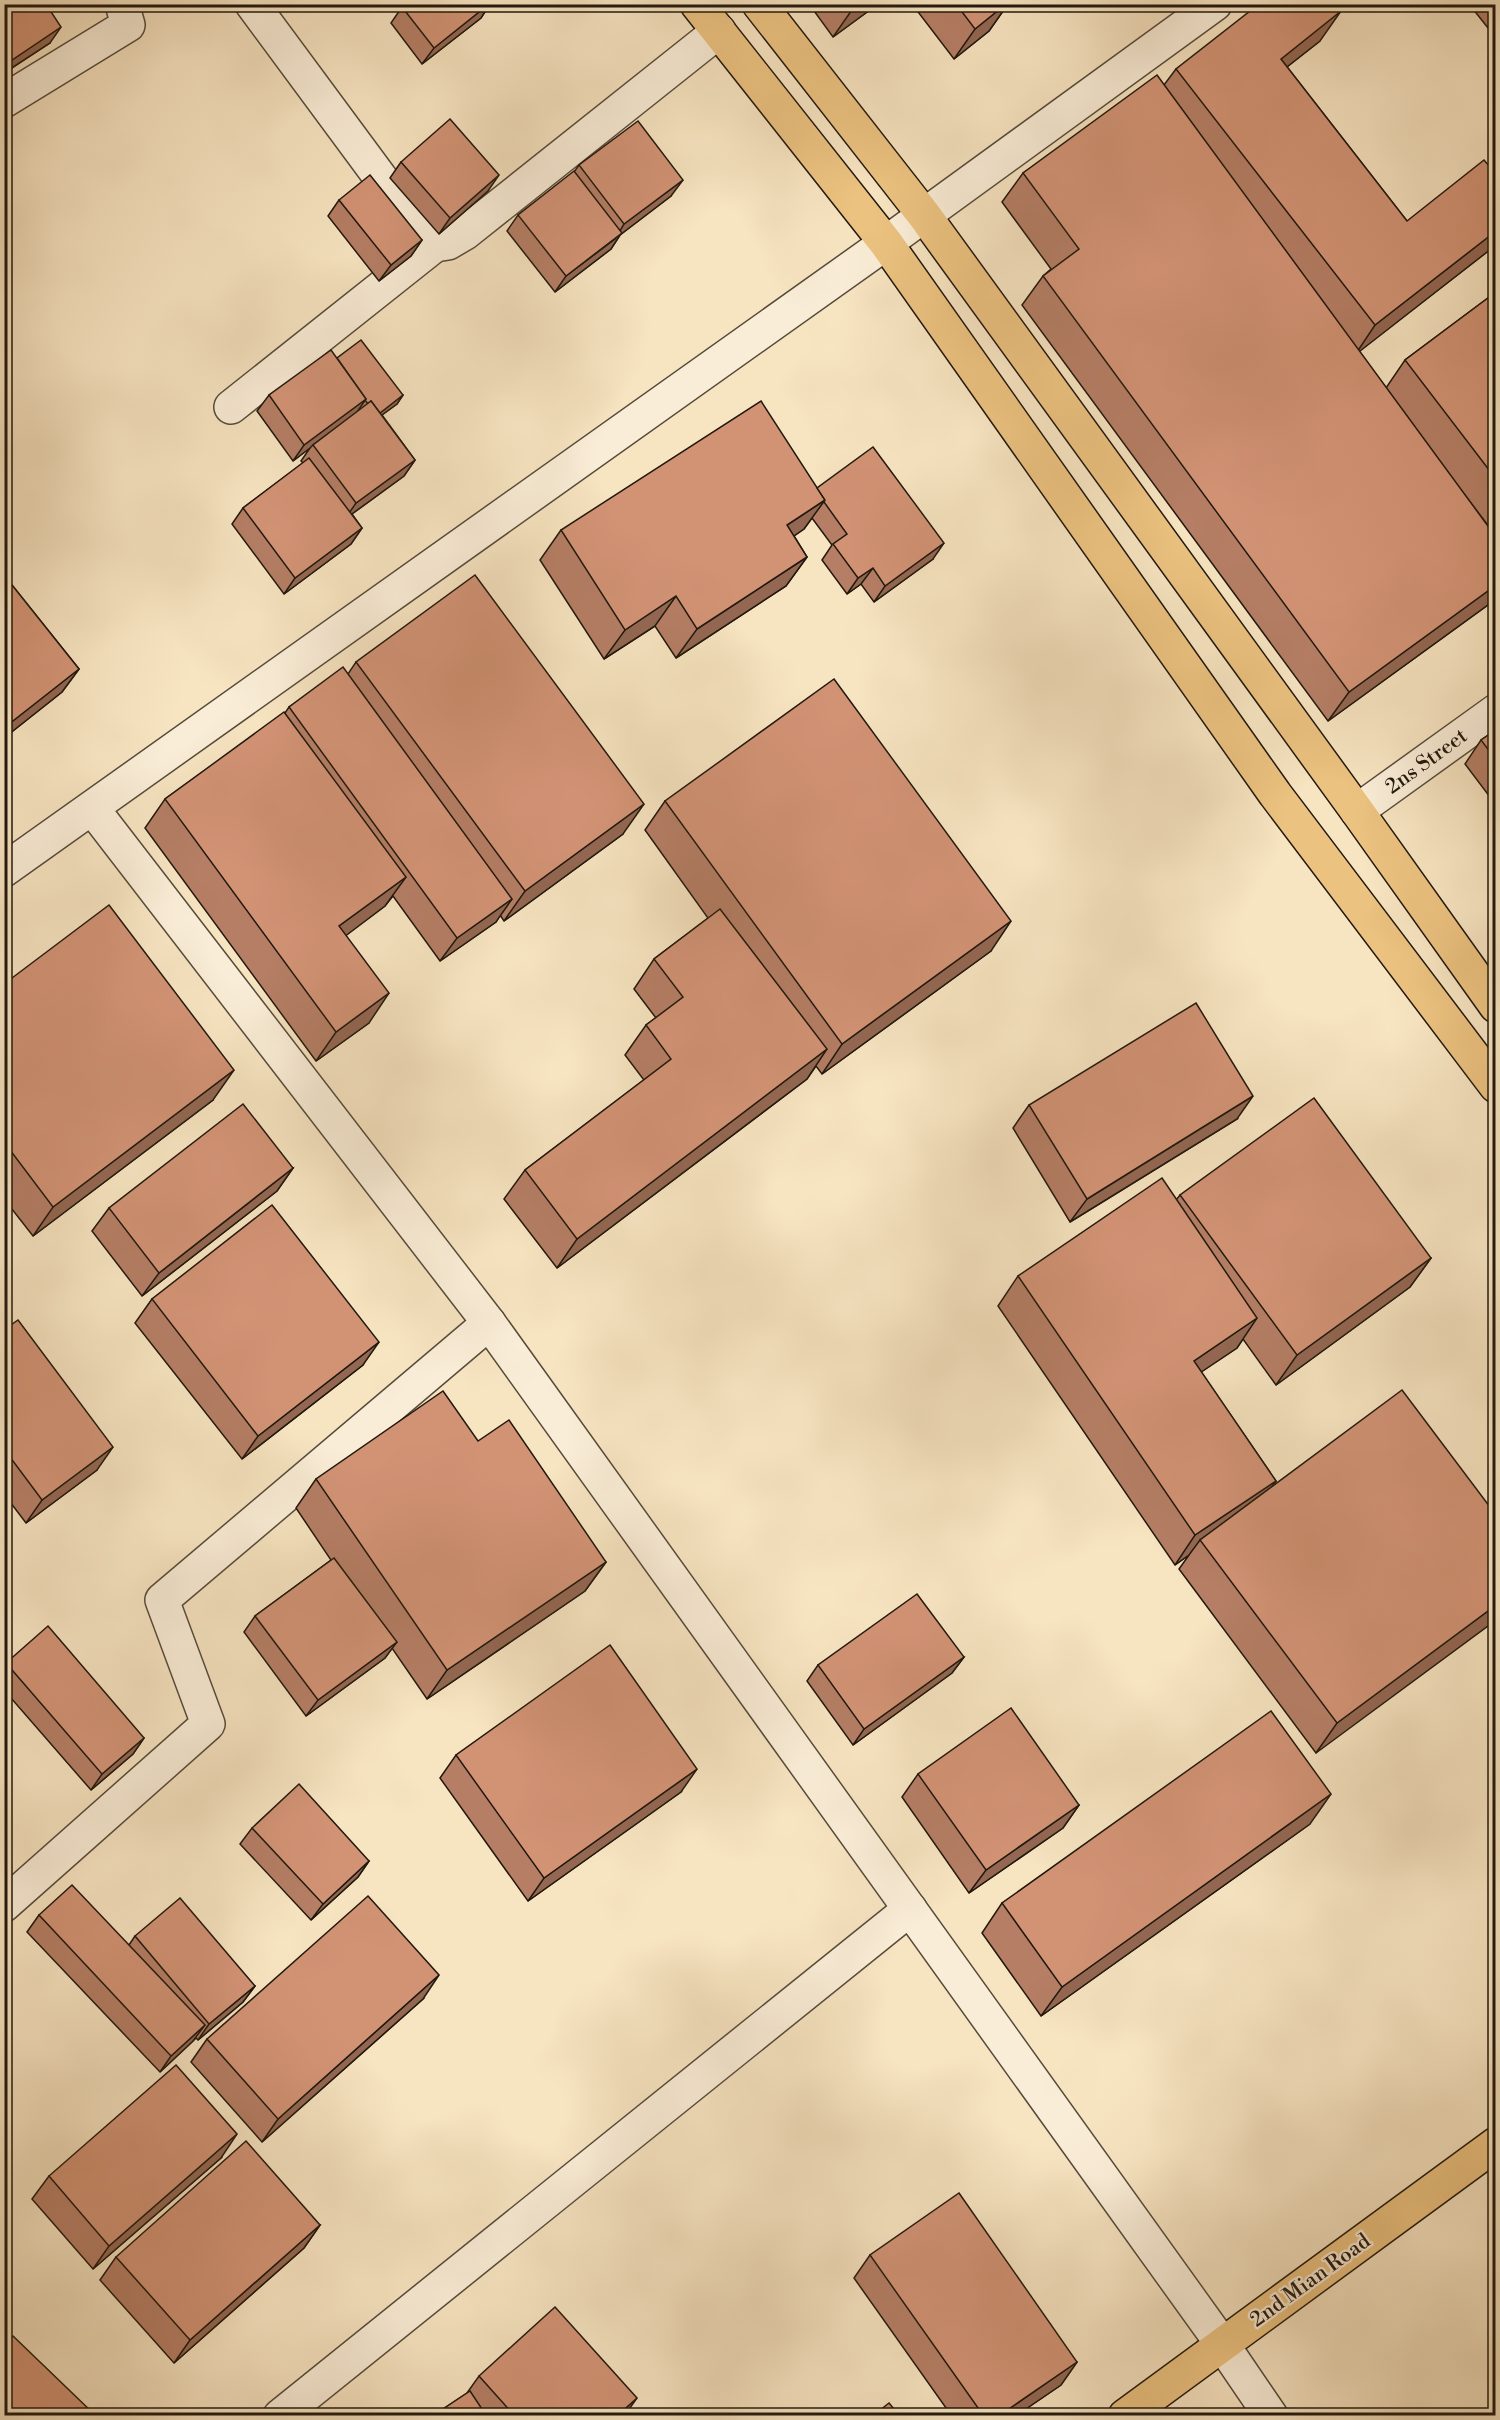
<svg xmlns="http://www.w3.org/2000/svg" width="1500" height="2420" viewBox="0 0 1500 2420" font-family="'Libre Bodoni',serif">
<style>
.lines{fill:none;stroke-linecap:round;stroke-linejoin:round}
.minor-casing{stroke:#564b3b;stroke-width:36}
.major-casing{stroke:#21180e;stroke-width:36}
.minor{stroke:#faedd7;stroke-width:33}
.major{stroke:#ecc280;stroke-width:33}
.wall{fill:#b57e65;stroke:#21180e;stroke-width:1.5}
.shaded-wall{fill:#936752;stroke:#21180e;stroke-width:1.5}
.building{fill:#d29375;stroke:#21180e;stroke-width:1.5}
.labels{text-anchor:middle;stroke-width:4.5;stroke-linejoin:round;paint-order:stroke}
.street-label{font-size:21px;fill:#21180e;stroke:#faedd7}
</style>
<rect width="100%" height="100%" fill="#f7e4c1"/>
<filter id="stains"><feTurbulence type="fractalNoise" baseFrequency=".00333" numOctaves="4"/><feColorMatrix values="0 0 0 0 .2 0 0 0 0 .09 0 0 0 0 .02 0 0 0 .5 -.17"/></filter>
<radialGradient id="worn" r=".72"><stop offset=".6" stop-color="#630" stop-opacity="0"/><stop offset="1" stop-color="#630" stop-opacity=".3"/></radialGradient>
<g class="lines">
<g class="minor-casing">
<g id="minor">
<path d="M 252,4 L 425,238 L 435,245 L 448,243 L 465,233 L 719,31"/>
<path d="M 4,101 L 128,25 L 122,4"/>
<path d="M 231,407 L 435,245"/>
<path d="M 92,808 L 489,1323 L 1222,2344 L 1271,2416"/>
<path d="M 1357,811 L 1496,711"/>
<path d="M 4,870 L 886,243 L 1215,4"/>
<path d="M 4,1905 L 208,1724 L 162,1600 L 489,1323"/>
<path d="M 280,2416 L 910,1909"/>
</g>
</g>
<g class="major-casing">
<g id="major">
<path d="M 697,4 L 886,243 L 1275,794 L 1496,1086"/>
<path d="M 759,4 L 924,215 L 1357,811 L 1496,1006"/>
<path d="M 1125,2416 L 1496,2144"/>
</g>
</g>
<use href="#minor" class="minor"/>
<use href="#major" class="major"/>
</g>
<g class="wall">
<path d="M 4,4 L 50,43 L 4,73 Z"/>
<path d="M 405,4 L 490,4 L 481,18 L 422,64 L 391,23 L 402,7 Z"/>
<path d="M 809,4 L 878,4 L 833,37 Z"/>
<path d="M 912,4 L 1008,4 L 989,31 L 954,59 Z"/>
<path d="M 1469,4 L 1496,4 L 1496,38 Z"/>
<path d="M 1320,41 L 1287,67 L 1407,221 L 1496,245 L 1359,351 L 1386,388 L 1405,360 L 1496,292 L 1496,536 L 1464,494 L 1496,537 L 1496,599 L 1328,721 L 1022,305 L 1043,276 L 1051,269 L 1002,202 L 1023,173 L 1164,85 L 1176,69 Z"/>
<path d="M 401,162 L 488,191 L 439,234 L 390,178 Z"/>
<path d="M 579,165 L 671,196 L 620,235 L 611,249 L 555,292 L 507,231 L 518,215 L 574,172 Z"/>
<path d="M 339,200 L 422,240 L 411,256 L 379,281 L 328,216 Z"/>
<path d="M 337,358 L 403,395 L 397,404 L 382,415 L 415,460 L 404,476 L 352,514 L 362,528 L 351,544 L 284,594 L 232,524 L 243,508 L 303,463 L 301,461 L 310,448 L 293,461 L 257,411 L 269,395 Z"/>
<path d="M 817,488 L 933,559 L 874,602 L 861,584 L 847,594 L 822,560 L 832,545 L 812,518 L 804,529 L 794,536 L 807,557 L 786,586 L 676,658 L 655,626 L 604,659 L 540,560 L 561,530 Z"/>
<path d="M 4,575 L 79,669 L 62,692 L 4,738 Z"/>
<path d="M 356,662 L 623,834 L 504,921 L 500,915 L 496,922 L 440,961 L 393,896 L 385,906 L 346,935 L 369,1023 L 316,1061 L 145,828 L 165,799 L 285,713 L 289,707 L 348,674 Z"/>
<path d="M 1496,730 L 1496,805 L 1465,764 L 1481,740 Z"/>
<path d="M 665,801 L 991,951 L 822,1074 L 816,1066 L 807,1079 L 557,1268 L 504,1199 L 525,1170 L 644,1080 L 625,1055 L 646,1025 L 656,1018 L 634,989 L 654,959 L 708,918 L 645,830 Z"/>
<path d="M 4,984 L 213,1100 L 33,1236 L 4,1199 Z"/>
<path d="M 1029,1105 L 1237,1119 L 1070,1222 L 1013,1128 Z"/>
<path d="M 293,1168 L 277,1191 L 142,1296 L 92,1231 L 109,1208 Z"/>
<path d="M 1180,1195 L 1431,1258 L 1410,1287 L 1276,1385 L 1243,1339 L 1237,1348 L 1201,1372 L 1276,1481 L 1272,1486 L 1496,1515 L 1316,1753 L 1179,1569 L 1189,1555 L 1175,1565 L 998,1306 L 1018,1276 L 1176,1200 Z"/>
<path d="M 152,1299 L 363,1365 L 242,1459 L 135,1323 Z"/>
<path d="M 4,1330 L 97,1470 L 26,1523 L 4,1494 Z"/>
<path d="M 478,1441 L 606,1562 L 585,1591 L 427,1699 L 392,1648 L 385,1658 L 306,1716 L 244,1632 L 255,1616 L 331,1560 L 296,1508 L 316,1479 Z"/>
<path d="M 964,1657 L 952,1673 L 853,1745 L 807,1681 L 818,1665 Z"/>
<path d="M 6,1663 L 144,1738 L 133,1754 L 91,1790 L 4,1690 L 4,1665 Z"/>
<path d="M 456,1755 L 681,1792 L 528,1901 L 440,1778 Z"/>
<path d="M 918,1774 L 1079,1805 L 1063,1828 L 969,1893 L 902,1797 Z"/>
<path d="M 1310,1824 L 1041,2016 L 982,1933 L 1002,1903 Z"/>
<path d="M 252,1828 L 369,1861 L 358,1877 L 311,1920 L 240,1844 Z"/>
<path d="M 39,1915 L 129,1945 L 135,1936 L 255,1986 L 243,2002 L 198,2040 L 196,2038 L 193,2041 L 160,2072 L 27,1932 Z"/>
<path d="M 423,1999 L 262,2142 L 191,2062 L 207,2039 Z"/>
<path d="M 221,2158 L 93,2269 L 32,2199 L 49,2176 Z"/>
<path d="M 320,2225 L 304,2248 L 174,2363 L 100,2280 L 116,2257 Z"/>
<path d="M 870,2255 L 1077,2362 L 1061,2385 L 1017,2415 L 951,2415 L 854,2278 Z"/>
<path d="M 479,2376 L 625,2415 L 434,2415 L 467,2393 Z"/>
</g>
<g class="shaded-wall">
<path d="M 489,4 L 490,4 L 481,18 L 422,64 L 434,48 Z"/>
<path d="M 858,4 L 878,4 L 833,37 L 854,7 Z"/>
<path d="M 1006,4 L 1008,4 L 989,31 L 954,59 L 975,29 Z"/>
<path d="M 1341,11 L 1320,41 L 1260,88 L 1281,59 Z"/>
<path d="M 61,27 L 50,43 L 4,73 L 4,68 L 9,62 Z"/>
<path d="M 499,175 L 488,191 L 439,234 L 450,218 Z"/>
<path d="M 683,180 L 671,196 L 620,235 L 611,249 L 555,292 L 566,276 L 615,239 L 624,224 Z"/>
<path d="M 1496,231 L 1496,245 L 1355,355 L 1375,325 Z"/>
<path d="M 422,240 L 411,256 L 379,281 L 391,265 Z"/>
<path d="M 403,395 L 397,404 L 371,423 L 377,415 Z"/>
<path d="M 366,399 L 355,415 L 313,445 L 310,448 L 293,461 L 304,445 Z"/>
<path d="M 415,460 L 404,476 L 345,519 L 356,503 Z"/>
<path d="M 825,500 L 804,529 L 766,555 L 787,525 Z"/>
<path d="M 362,528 L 351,544 L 284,594 L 295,578 Z"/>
<path d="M 944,543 L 933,559 L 874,602 L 885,586 Z"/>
<path d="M 807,557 L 786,586 L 676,658 L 697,629 Z"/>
<path d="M 873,568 L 861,584 L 847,594 L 858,578 Z"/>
<path d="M 1496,585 L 1496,599 L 1328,721 L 1349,692 Z"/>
<path d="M 676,596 L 655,626 L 604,659 L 625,630 Z"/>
<path d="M 79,669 L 62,692 L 4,738 L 4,730 L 9,724 Z"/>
<path d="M 644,804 L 623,834 L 504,921 L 525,891 Z"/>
<path d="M 406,877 L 385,906 L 319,956 L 339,926 Z"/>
<path d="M 512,899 L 496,922 L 440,961 L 457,938 Z"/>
<path d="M 1011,921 L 991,951 L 822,1074 L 842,1044 Z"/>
<path d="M 389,993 L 369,1023 L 316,1061 L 336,1032 Z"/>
<path d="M 827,1049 L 807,1079 L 557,1268 L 577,1239 Z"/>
<path d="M 234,1070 L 213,1100 L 33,1236 L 53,1207 Z"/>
<path d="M 1253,1096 L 1237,1119 L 1070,1222 L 1087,1199 Z"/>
<path d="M 293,1168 L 277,1191 L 142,1296 L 159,1273 Z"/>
<path d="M 1431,1258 L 1410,1287 L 1276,1385 L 1297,1355 Z"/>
<path d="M 1257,1318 L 1237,1348 L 1173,1391 L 1194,1361 Z"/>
<path d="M 379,1342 L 363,1365 L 242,1459 L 258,1436 Z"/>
<path d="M 113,1447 L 97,1470 L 26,1523 L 42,1500 Z"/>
<path d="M 1276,1481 L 1255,1511 L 1200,1540 L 1189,1555 L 1175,1565 L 1195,1535 Z"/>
<path d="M 606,1562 L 585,1591 L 427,1699 L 447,1670 Z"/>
<path d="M 1496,1605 L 1496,1620 L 1316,1753 L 1337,1723 Z"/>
<path d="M 397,1642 L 385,1658 L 306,1716 L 318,1700 Z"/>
<path d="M 964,1657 L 952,1673 L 853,1745 L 864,1729 Z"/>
<path d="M 144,1738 L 133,1754 L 91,1790 L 102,1774 Z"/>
<path d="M 697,1769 L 681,1792 L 528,1901 L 544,1878 Z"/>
<path d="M 1331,1794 L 1310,1824 L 1041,2016 L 1062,1987 Z"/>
<path d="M 1079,1805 L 1063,1828 L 969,1893 L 986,1870 Z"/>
<path d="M 369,1861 L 358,1877 L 311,1920 L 323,1904 Z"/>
<path d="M 439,1975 L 423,1999 L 262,2142 L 278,2119 Z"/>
<path d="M 255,1986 L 243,2002 L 198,2040 L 209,2024 Z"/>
<path d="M 205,2025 L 193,2041 L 160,2072 L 171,2056 Z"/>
<path d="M 237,2134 L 221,2158 L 93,2269 L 109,2246 Z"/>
<path d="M 320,2225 L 304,2248 L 174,2363 L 190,2340 Z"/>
<path d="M 1077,2362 L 1061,2385 L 1017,2415 L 1000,2415 Z"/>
<path d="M 637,2398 L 625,2415 L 618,2415 Z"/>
</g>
<g class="building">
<path d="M 4,4 L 46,4 L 61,27 L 9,62 L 4,55 Z"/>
<path d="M 405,4 L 489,4 L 434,48 L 402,7 Z"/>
<path d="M 956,4 L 1006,4 L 975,29 Z"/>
<path d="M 1259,4 L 1335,4 L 1341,11 L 1281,59 L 1407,221 L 1484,160 L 1496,174 L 1496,231 L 1375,325 L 1176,69 Z"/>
<path d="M 1157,75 L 1496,537 L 1496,585 L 1349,692 L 1043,276 L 1079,249 L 1023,173 Z"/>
<path d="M 450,119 L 499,175 L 450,218 L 401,162 Z"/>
<path d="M 638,121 L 683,180 L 624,224 L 579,165 Z"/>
<path d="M 574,171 L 622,233 L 566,276 L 518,215 Z"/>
<path d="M 370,175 L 422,240 L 391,265 L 339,200 Z"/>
<path d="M 1496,292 L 1496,479 L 1405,360 Z"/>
<path d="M 361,340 L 403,395 L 380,413 L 371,401 L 368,404 L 365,400 L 366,399 L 337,358 Z"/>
<path d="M 331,350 L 366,399 L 304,445 L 269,395 Z"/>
<path d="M 371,401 L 415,460 L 356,503 L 313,445 Z"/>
<path d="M 761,401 L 825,500 L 787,525 L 807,557 L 697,629 L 676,596 L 625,630 L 561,530 Z"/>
<path d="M 873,447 L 944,543 L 885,586 L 873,568 L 858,578 L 833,544 L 847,534 L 824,502 L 825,500 L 817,488 Z"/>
<path d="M 309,458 L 362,528 L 295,578 L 243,508 Z"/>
<path d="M 4,575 L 79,669 L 9,724 L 4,718 Z"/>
<path d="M 475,575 L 644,804 L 525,891 L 356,662 Z"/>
<path d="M 343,667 L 512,899 L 457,938 L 289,707 Z"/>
<path d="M 834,679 L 1011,921 L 842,1044 L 665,801 Z"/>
<path d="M 284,712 L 406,877 L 339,926 L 389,993 L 336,1032 L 165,799 Z"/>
<path d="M 1496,730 L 1496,760 L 1481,740 Z"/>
<path d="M 109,905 L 234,1070 L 53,1207 L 4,1142 L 4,984 Z"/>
<path d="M 720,909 L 827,1049 L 577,1239 L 525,1170 L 671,1059 L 646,1025 L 683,997 L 654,959 Z"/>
<path d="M 1196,1003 L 1253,1096 L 1087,1199 L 1029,1105 Z"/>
<path d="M 1314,1098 L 1431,1258 L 1297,1355 L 1180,1195 Z"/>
<path d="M 243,1104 L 293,1168 L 159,1273 L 109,1208 Z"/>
<path d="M 1162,1178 L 1257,1318 L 1194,1361 L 1276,1481 L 1195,1535 L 1018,1276 Z"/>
<path d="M 272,1205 L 379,1342 L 258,1436 L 152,1299 Z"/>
<path d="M 18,1320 L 113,1447 L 42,1500 L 4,1449 L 4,1330 Z"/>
<path d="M 1402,1390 L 1496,1515 L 1496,1605 L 1337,1723 L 1200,1540 Z"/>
<path d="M 443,1391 L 478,1441 L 509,1420 L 606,1562 L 447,1670 L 316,1479 Z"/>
<path d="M 334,1558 L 397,1642 L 318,1700 L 255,1616 Z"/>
<path d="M 917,1594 L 964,1657 L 864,1729 L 818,1665 Z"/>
<path d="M 48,1626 L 144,1738 L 102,1774 L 6,1663 Z"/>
<path d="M 610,1645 L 697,1769 L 544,1878 L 456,1755 Z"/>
<path d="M 1011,1708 L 1079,1805 L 986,1870 L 918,1774 Z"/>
<path d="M 1271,1711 L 1331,1794 L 1062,1987 L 1002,1903 Z"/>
<path d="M 299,1784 L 369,1861 L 323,1904 L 252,1828 Z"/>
<path d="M 72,1885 L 205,2025 L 171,2056 L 39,1915 Z"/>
<path d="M 368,1896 L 439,1975 L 278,2119 L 207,2039 Z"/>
<path d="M 180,1898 L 255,1986 L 209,2024 L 135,1936 Z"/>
<path d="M 176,2065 L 237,2134 L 109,2246 L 49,2176 Z"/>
<path d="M 246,2141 L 320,2225 L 190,2340 L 116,2257 Z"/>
<path d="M 959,2193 L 1077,2362 L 1000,2415 L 983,2415 L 870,2255 Z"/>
<path d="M 555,2307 L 637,2398 L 618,2415 L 514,2415 L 479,2376 Z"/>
<path d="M 13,2336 L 95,2415 L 4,2415 L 4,2345 Z"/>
<path d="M 470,2391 L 486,2415 L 434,2415 Z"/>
<path d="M 889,2403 L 899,2415 L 874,2415 Z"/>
</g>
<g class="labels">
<g class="street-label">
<text transform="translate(1426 761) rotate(-36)" y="7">2ns Street</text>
<text transform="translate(1310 2280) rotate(-36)" y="7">2nd Mian Road</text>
</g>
</g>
<rect width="1500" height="2420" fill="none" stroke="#f7e4c1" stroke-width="24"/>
<rect x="6" y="6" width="1488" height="2408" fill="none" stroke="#21180e" stroke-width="3"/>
<rect x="12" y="12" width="1476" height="2396" fill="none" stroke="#21180e" stroke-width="1.5"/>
<rect width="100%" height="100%" filter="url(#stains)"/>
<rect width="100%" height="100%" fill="url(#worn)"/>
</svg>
